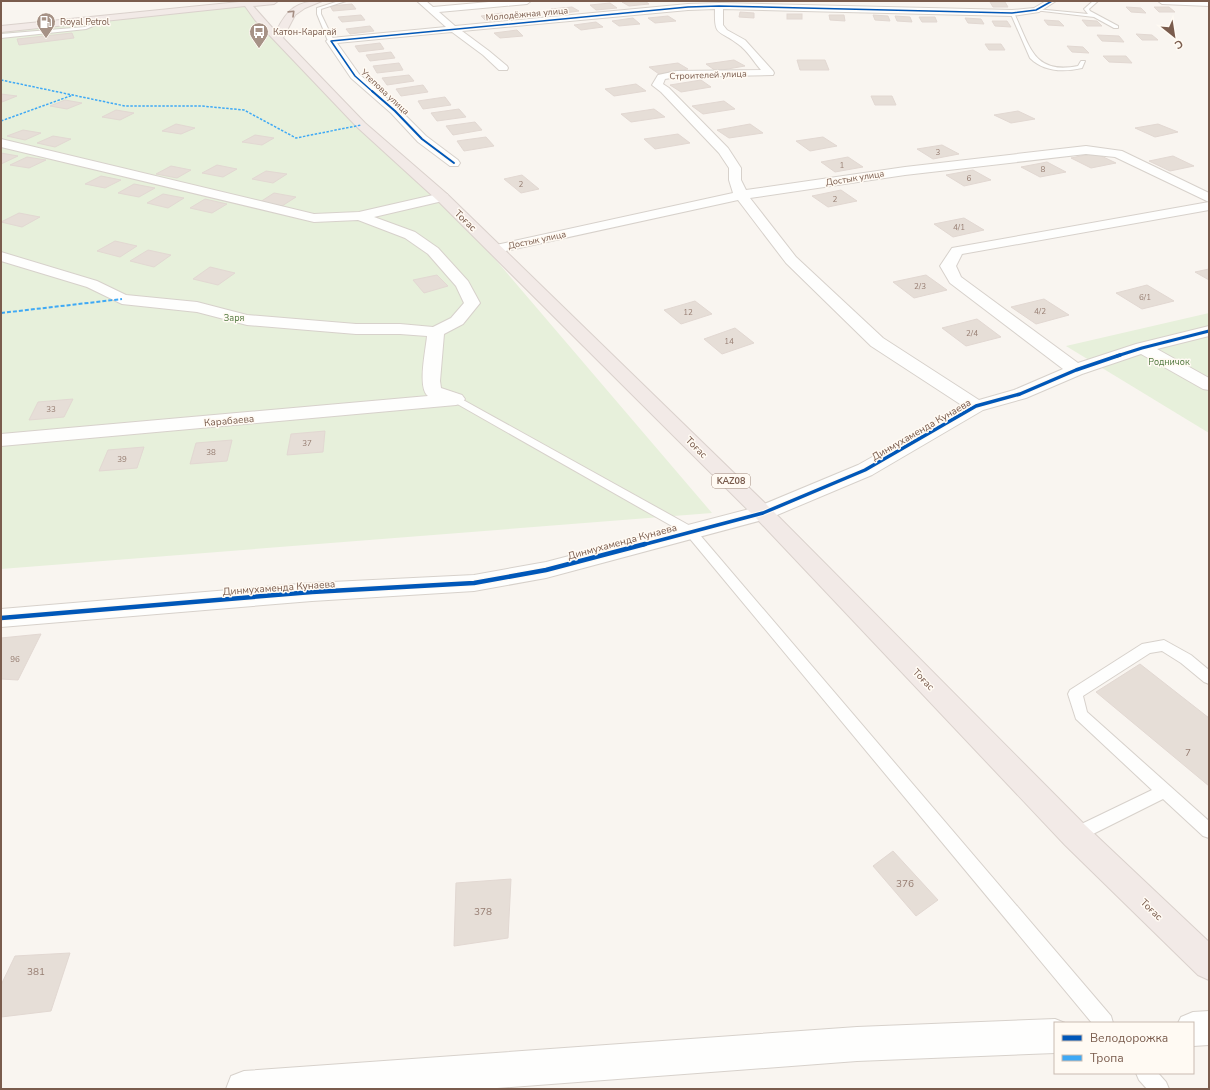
<svg xmlns="http://www.w3.org/2000/svg" width="1210" height="1090" viewBox="0 0 1210 1090" font-family="'Nunito Sans',sans-serif">
<style>
.green{fill:#e7f0db}
.building{fill:#e6ded7;stroke:#e2d8d2}
.lines{fill:none;stroke-linecap:round;stroke-linejoin:round}
.lane-casing{stroke:#d7d1cb;stroke-width:2}
.street-casing{stroke:#d7d1cb;stroke-width:2}
.highway-casing{stroke:#dad1cc;stroke-width:2}
.lane{fill:#fefefd;fill-rule:evenodd}
.street{fill:#fefefd;fill-rule:evenodd}
.highway{fill:#f2eae7;fill-rule:evenodd}
.quiet-far1{stroke:#3fa9f5;stroke-width:1.5;stroke-dasharray:2.5 1.5;stroke-linecap:butt}
.quiet{stroke:#3fa9f5;stroke-width:2;stroke-dasharray:4 2;stroke-linecap:butt}
.cycleway-far4-casing{stroke:#fffaf3;stroke-width:2.5}
.cycleway-far3-casing{stroke:#fffaf3;stroke-width:3.5}
.cycleway-far2-casing{stroke:#fffaf3;stroke-width:4.5}
.cycleway-far1-casing{stroke:#fffaf3;stroke-width:5.5}
.cycleway-casing{stroke:#fffaf3;stroke-width:7}
.cycleway-far4{stroke:#0057b8;stroke-width:1.5}
.cycleway-far3{stroke:#0057b8;stroke-width:2}
.cycleway-far2{stroke:#0057b8;stroke-width:3}
.cycleway-far1{stroke:#0057b8;stroke-width:3.5}
.cycleway{stroke:#0057b8;stroke-width:4.5}
.oneway{stroke:#a48e83}
.labels{text-anchor:middle;stroke-width:3;stroke-linejoin:round;paint-order:stroke}
.number-label{font-size:8px;fill:#977e72}
.far-street-label{font-size:9px;fill:#7a5c4d;stroke:#fffaf3}
.far-poi-label{font-size:9px;fill:#7a5c4d;stroke:#fffaf3;text-anchor:start}
.far-park-label{font-size:9px;fill:#537a41;stroke:#fffaf3}
.shield{fill:#fffaf3;stroke:#a28b7f;stroke-width:1}
.shield-label{font-size:9px;font-weight:bold;fill:#7a5c4d}
.street-label{font-size:10px;fill:#7a5c4d;stroke:#fffaf3}
.near-number-label{font-size:10px;fill:#977e72}
</style>
<rect width="100%" height="100%" fill="#f9f5f0"/>
<g class="green">
<path d="M 248,4 L 272,32 L 442,197 L 712,513 L 1,569 L 1,27 Z"/>
<path d="M 1209,313 L 1209,433 L 1066,346 Z"/>
</g>
<g class="building">
<path d="M 645,1 L 649,4 L 629,6 L 622,2 Z"/>
<path d="M 990,2 L 1005,2 L 1008,7 L 993,7 Z"/>
<path d="M 610,3 L 617,8 L 596,10 L 590,5 Z"/>
<path d="M 352,4 L 356,9 L 333,11 L 330,6 Z"/>
<path d="M 572,7 L 579,11 L 558,14 L 551,9 Z"/>
<path d="M 1126,7 L 1141,8 L 1146,13 L 1131,12 Z"/>
<path d="M 1154,7 L 1169,7 L 1175,12 L 1159,12 Z"/>
<path d="M 740,12 L 754,13 L 754,18 L 739,17 Z"/>
<path d="M 502,13 L 508,18 L 486,21 L 481,16 Z"/>
<rect x="787" y="14" width="15" height="5"/>
<path d="M 361,15 L 365,20 L 342,22 L 338,17 Z"/>
<path d="M 829,15 L 844,15 L 845,21 L 830,20 Z"/>
<path d="M 873,15 L 888,16 L 890,21 L 875,20 Z"/>
<path d="M 668,16 L 676,21 L 655,23 L 648,18 Z"/>
<path d="M 895,16 L 910,17 L 912,22 L 897,21 Z"/>
<path d="M 919,17 L 935,17 L 937,22 L 922,22 Z"/>
<path d="M 633,18 L 640,24 L 619,26 L 612,21 Z"/>
<path d="M 965,18 L 981,19 L 984,24 L 968,23 Z"/>
<path d="M 1044,20 L 1059,21 L 1064,26 L 1048,25 Z"/>
<path d="M 1082,20 L 1097,21 L 1102,26 L 1087,26 Z"/>
<path d="M 992,21 L 1007,21 L 1011,27 L 995,26 Z"/>
<path d="M 596,22 L 603,27 L 581,30 L 574,25 Z"/>
<path d="M 370,26 L 374,31 L 350,34 L 346,29 Z"/>
<path d="M 517,30 L 523,36 L 500,38 L 494,33 Z"/>
<path d="M 72,33 L 74,38 L 19,45 L 17,39 Z"/>
<path d="M 1136,34 L 1152,35 L 1158,40 L 1142,40 Z"/>
<path d="M 1097,35 L 1119,36 L 1124,42 L 1102,41 Z"/>
<path d="M 380,43 L 384,49 L 359,52 L 355,46 Z"/>
<path d="M 985,44 L 1001,44 L 1005,50 L 989,50 Z"/>
<path d="M 1067,46 L 1083,47 L 1089,53 L 1072,52 Z"/>
<path d="M 391,52 L 395,58 L 370,61 L 366,55 Z"/>
<path d="M 1103,56 L 1126,56 L 1132,63 L 1109,62 Z"/>
<path d="M 734,60 L 745,66 L 716,71 L 706,64 Z"/>
<path d="M 797,60 L 825,60 L 829,70 L 800,70 Z"/>
<path d="M 399,63 L 403,70 L 377,73 L 373,66 Z"/>
<path d="M 678,63 L 688,69 L 659,74 L 649,67 Z"/>
<path d="M 409,75 L 414,81 L 387,85 L 382,78 Z"/>
<path d="M 701,80 L 711,87 L 681,92 L 670,85 Z"/>
<path d="M 636,84 L 646,91 L 614,96 L 605,89 Z"/>
<path d="M 423,85 L 428,92 L 401,96 L 396,89 Z"/>
<path d="M 1,94 L 17,96 L 2,102 Z"/>
<path d="M 871,96 L 892,96 L 896,105 L 875,105 Z"/>
<path d="M 445,97 L 451,105 L 423,109 L 418,101 Z"/>
<path d="M 65,100 L 82,103 L 67,109 L 50,106 Z"/>
<path d="M 724,101 L 735,109 L 703,114 L 692,106 Z"/>
<path d="M 459,109 L 466,117 L 437,121 L 431,113 Z"/>
<path d="M 654,109 L 665,117 L 631,122 L 621,114 Z"/>
<path d="M 116,110 L 134,113 L 120,120 L 102,117 Z"/>
<path d="M 1018,111 L 1035,119 L 1011,123 L 994,115 Z"/>
<path d="M 475,122 L 482,130 L 453,135 L 446,126 Z"/>
<path d="M 176,124 L 195,128 L 181,134 L 162,131 Z"/>
<path d="M 750,124 L 763,133 L 729,138 L 717,130 Z"/>
<path d="M 1158,124 L 1178,132 L 1155,137 L 1135,128 Z"/>
<path d="M 23,130 L 41,133 L 25,140 L 7,136 Z"/>
<path d="M 678,134 L 690,143 L 655,149 L 644,139 Z"/>
<path d="M 255,135 L 274,138 L 262,145 L 242,142 Z"/>
<path d="M 53,136 L 71,139 L 55,147 L 37,143 Z"/>
<path d="M 486,137 L 494,146 L 464,151 L 457,141 Z"/>
<path d="M 823,137 L 837,146 L 810,151 L 796,141 Z"/>
<path d="M 942,145 L 959,154 L 933,159 L 917,149 Z"/>
<path d="M 1,153 L 18,156 L 1,164 Z"/>
<path d="M 1095,153 L 1116,163 L 1091,168 L 1071,158 Z"/>
<path d="M 1173,156 L 1194,166 L 1170,171 L 1149,161 Z"/>
<path d="M 27,157 L 46,160 L 29,168 L 10,165 Z"/>
<path d="M 848,157 L 863,167 L 835,172 L 821,162 Z"/>
<path d="M 1047,162 L 1066,172 L 1040,177 L 1021,167 Z"/>
<path d="M 217,165 L 237,169 L 223,177 L 202,173 Z"/>
<path d="M 171,166 L 191,170 L 177,178 L 156,174 Z"/>
<path d="M 973,170 L 991,180 L 964,186 L 946,175 Z"/>
<path d="M 266,171 L 287,174 L 273,183 L 252,179 Z"/>
<path d="M 522,175 L 539,189 L 521,193 L 504,179 Z"/>
<path d="M 101,176 L 121,180 L 105,188 L 85,184 Z"/>
<path d="M 134,184 L 155,188 L 139,197 L 118,193 Z"/>
<path d="M 841,190 L 857,201 L 828,207 L 812,196 Z"/>
<path d="M 274,193 L 296,197 L 282,206 L 260,202 Z"/>
<path d="M 163,194 L 184,198 L 168,208 L 147,203 Z"/>
<path d="M 205,199 L 227,204 L 212,213 L 190,208 Z"/>
<path d="M 19,213 L 40,217 L 22,227 L 1,222 Z"/>
<path d="M 964,218 L 984,230 L 953,237 L 934,224 Z"/>
<path d="M 115,241 L 137,246 L 120,257 L 97,251 Z"/>
<path d="M 148,250 L 171,255 L 154,267 L 130,261 Z"/>
<path d="M 210,267 L 235,273 L 218,285 L 193,279 Z"/>
<path d="M 1209,269 L 1209,280 L 1195,272 Z"/>
<path d="M 437,275 L 448,286 L 424,293 L 413,280 Z"/>
<path d="M 926,275 L 947,290 L 914,298 L 893,282 Z"/>
<path d="M 1147,285 L 1174,301 L 1142,309 L 1116,293 Z"/>
<path d="M 1044,299 L 1069,315 L 1036,324 L 1011,307 Z"/>
<path d="M 695,301 L 712,314 L 681,324 L 664,310 Z"/>
<path d="M 977,319 L 1001,337 L 966,346 L 942,328 Z"/>
<path d="M 735,328 L 754,343 L 722,354 L 704,339 Z"/>
<path d="M 73,399 L 64,417 L 29,420 L 38,402 Z"/>
<path d="M 325,431 L 323,452 L 287,455 L 291,434 Z"/>
<path d="M 232,440 L 227,461 L 190,464 L 196,443 Z"/>
<path d="M 144,447 L 137,468 L 99,471 L 108,450 Z"/>
<path d="M 41,634 L 18,680 L 1,679 L 1,638 Z"/>
<path d="M 1140,664 L 1209,718 L 1209,786 L 1096,692 Z"/>
<path d="M 893,851 L 938,900 L 916,916 L 873,866 Z"/>
<path d="M 511,879 L 508,938 L 454,946 L 456,883 Z"/>
<path d="M 70,953 L 51,1011 L 1,1017 L 1,985 L 15,956 Z"/>
</g>
<g class="lines">
<g class="lane-casing">
<g id="lane">
<path d="M 339,1 L 346,1 L 321,9 L 321,14 L 334,41 L 331,43 L 328,41 L 317,14 L 317,8 Z"/>
<path d="M 1093,1 L 1098,1 L 1089,9 L 1090,11 L 1118,26 L 1118,28 L 1114,28 L 1094,17 L 1034,10 L 1036,9 L 1088,14 L 1084,9 Z"/>
<path d="M 1010,12 L 1014,13 C 1030,46 1033,75 1078,66 L 1081,61 L 1085,61 L 1082,68 C 1064,72 1044,72 1030,58 Z"/>
<path d="M 108,17 L 112,18 L 86,29 L 1,38 L 1,34 L 85,27 Z"/>
<path d="M 456,396 L 694,528 L 1111,1016 L 1113,1023 L 1092,1023 L 686,534 L 452,401 L 451,399 L 452,397 Z"/>
<path d="M 1164,640 L 1191,655 L 1209,670 L 1209,684 L 1204,682 L 1181,663 L 1162,651 L 1150,653 L 1083,696 L 1087,712 L 1209,821 L 1209,838 L 1203,836 L 1163,799 L 1075,843 L 1069,840 L 1067,835 L 1069,830 L 1152,790 L 1076,719 L 1068,694 L 1070,690 L 1142,644 Z"/>
<path d="M 1136,1073 L 1158,1073 L 1166,1082 L 1169,1089 L 1147,1089 L 1139,1080 Z"/>
</g>
</g>
<g class="street-casing">
<g id="street">
<path d="M 417,1 L 426,1 L 433,7 L 500,1 L 531,1 L 527,4 L 439,12 L 455,26 L 688,4 L 719,3 L 1012,10 L 1034,8 L 1046,1 L 1056,1 L 1039,12 L 1012,16 L 723,9 L 723,25 L 727,30 L 745,40 L 773,71 L 774,73 L 773,75 L 677,77 L 665,79 L 663,84 L 669,88 L 728,148 L 741,168 L 741,180 L 746,190 L 905,167 L 1086,146 L 1122,151 L 1209,193 L 1209,210 L 962,254 L 956,266 L 961,277 L 1078,363 L 1136,344 L 1209,326 L 1209,336 L 1157,349 L 1209,378 L 1209,390 L 1203,389 L 1141,354 L 1082,374 L 1026,398 L 983,410 L 872,475 L 770,518 L 546,578 L 474,591 L 312,601 L 1,627 L 1,609 L 312,583 L 474,575 L 546,562 L 757,507 L 858,465 L 963,406 L 871,346 L 786,263 L 738,200 L 496,253 L 491,252 L 489,249 L 491,246 L 496,245 L 733,193 L 729,180 L 729,168 L 719,153 L 661,92 L 652,85 L 658,75 L 677,71 L 761,70 C 754,62 747,50 738,44 C 719,29 714,38 715,9 L 688,10 L 462,31 L 489,51 L 507,66 L 508,68 L 507,70 L 499,70 L 483,55 L 452,32 L 337,43 L 359,74 L 399,109 L 426,136 L 458,160 L 460,163 L 458,166 L 450,166 L 418,142 L 391,113 L 351,78 L 326,41 L 331,38 L 446,27 ZM 1086,154 L 1115,157 L 1209,202 L 952,248 L 940,266 L 950,283 L 1063,369 L 1014,390 L 979,400 L 883,338 L 796,257 L 750,198 L 905,175 Z"/>
<path d="M 1158,1 L 1209,1 L 1209,6 L 1162,4 Z"/>
<path d="M 1,139 L 314,214 L 359,212 L 442,193 L 447,194 L 449,197 L 447,200 L 374,217 L 415,232 L 438,248 L 468,281 L 480,303 L 463,324 L 444,334 L 440,381 L 441,388 L 462,395 L 465,399 L 462,403 L 456,405 L 1,446 L 1,434 L 428,396 C 417,388 426,349 427,336 L 400,334 L 356,334 L 247,325 L 197,312 L 122,304 L 87,287 L 1,261 L 1,252 L 97,281 L 126,295 L 197,302 L 247,315 L 356,324 L 400,324 L 433,327 L 451,318 L 464,303 L 456,286 L 428,254 L 405,238 L 358,220 L 314,222 L 1,147 Z"/>
<path d="M 1209,1011 L 1209,1045 L 1193,1046 L 1193,1023 L 1178,1023 L 1181,1017 L 1193,1012 Z"/>
<path d="M 1055,1019 L 1065,1023 L 1055,1023 L 1055,1053 L 857,1061 L 484,1089 L 226,1089 L 231,1076 L 244,1071 L 857,1027 Z"/>
</g>
</g>
<g class="highway-casing">
<path id="highway" d="M 249,1 L 278,1 L 274,4 L 253,6 L 276,32 C 287,9 297,1 322,1 L 305,8 L 295,15 L 283,38 L 365,123 L 447,194 L 770,508 L 1085,825 L 1209,942 L 1209,980 L 1198,975 L 1065,845 L 756,518 L 437,200 L 357,127 L 255,20 L 245,6 L 1,32 L 1,26 Z"/>
</g>
<use href="#lane" class="lane"/>
<use href="#street" class="street"/>
<use href="#highway" class="highway"/>
<g class="quiet-far1">
<path d="M 1,80 L 125,106 L 201,106 L 244,110 L 296,138 L 361,125"/>
<path d="M 1,121 L 73,95"/>
</g>
<path class="quiet" d="M 1,313 L 122,299"/>
<g class="cycleway-far4-casing">
<path id="cycleway-far4" d="M 373,92 L 355,76 L 331,41 L 688,7 L 719,6 L 1012,13 L 1036,10 L 1052,1"/>
</g>
<g class="cycleway-far3-casing">
<path id="cycleway-far3" d="M 372,91 L 395,111 L 422,139 L 454,163"/>
</g>
<g class="cycleway-far2-casing">
<path id="cycleway-far2" d="M 1117,356 L 1142,348 L 1209,331"/>
</g>
<g class="cycleway-far1-casing">
<path id="cycleway-far1" d="M 642,545 L 763,513 L 865,470 L 976,406 L 1020,394 L 1076,370 L 1120,355"/>
</g>
<g class="cycleway-casing">
<path id="cycleway" d="M 1,618 L 312,592 L 474,583 L 546,570 L 645,544"/>
</g>
<use href="#cycleway-far4" class="cycleway-far4"/>
<use href="#cycleway-far3" class="cycleway-far3"/>
<use href="#cycleway-far2" class="cycleway-far2"/>
<use href="#cycleway-far1" class="cycleway-far1"/>
<use href="#cycleway" class="cycleway"/>
</g>
<defs><path id="oneway-chevron" d="M-2-3.5L2.5 0L-2 3.5" fill="none" stroke-width="1.6" stroke-linecap="round" stroke-linejoin="round"/></defs>
<use class="oneway" href="#oneway-chevron" transform="translate(292 13) rotate(-44)"/>
<defs>
<g id="fuel-pin" transform="scale(1)"><path d="M0 17L-7.5 6A9.5 9.5 0 1 1 7.5 6Z" fill="#a69286" stroke="#fffaf3"/><path d="M-5.5-6h7V0h2V4h1.3V-2.5L3-4.5l.8-.8L6-3V5H2.5V1h-1V6h-7ZM-4.2-4.7v3.2H.2V-4.7Z" fill="#fff"/></g>
<g id="bus-pin" transform="scale(1)"><path d="M0 17L-7.5 6A9.5 9.5 0 1 1 7.5 6Z" fill="#a69286" stroke="#fffaf3"/><path d="M-5-6H5V4H4V6H2V4H-2V6H-4V4H-5ZM-3.5-4V0h7V-4ZM-3.5 1.2v1.5H-2V1.2ZM2 1.2v1.5H3.5V1.2Z" fill="#fff"/></g>
</defs>
<g fill-rule="evenodd">
<use href="#fuel-pin" x="46" y="22"/>
<use href="#bus-pin" x="259" y="32"/>
</g>
<g class="labels">
<g class="number-label">
<text x="938" y="155">3</text>
<text x="842" y="168">1</text>
<text x="1043" y="172">8</text>
<text x="969" y="181">6</text>
<text x="521" y="187">2</text>
<text x="835" y="202">2</text>
<text x="959" y="230">4/1</text>
<text x="920" y="289">2/3</text>
<text x="1145" y="300">6/1</text>
<text x="1040" y="314">4/2</text>
<text x="688" y="315">12</text>
<text x="972" y="336">2/4</text>
<text x="729" y="344">14</text>
<text x="51" y="412">33</text>
<text x="307" y="446">37</text>
<text x="211" y="455">38</text>
<text x="122" y="462">39</text>
<text x="15" y="662">96</text>
</g>
<g class="far-street-label">
<text transform="translate(527 14) rotate(-5)" y="3">Молодёжная улица</text>
<text transform="translate(708 75) rotate(-2)" y="3">Строителей улица</text>
<text transform="translate(385 92) rotate(43)" y="3">Утепова улица</text>
<text transform="translate(855 178) rotate(-9)" y="3">Достык улица</text>
<text transform="translate(537 240) rotate(-12)" y="3">Достык улица</text>
</g>
<g class="far-poi-label">
<text x="60" y="25">Royal Petrol</text>
<text x="273" y="35">Катон-Карагай</text>
</g>
<g class="far-park-label">
<text x="234" y="321">Заря</text>
<text x="1169" y="365">Родничок</text>
</g>
<rect class="shield" x="712" y="474" width="38" height="14" rx="3"/>
<g class="shield-label">
<text x="731" y="484">KAZ08</text>
</g>
<g class="street-label">
<text transform="translate(466 220) rotate(44)" y="4">Тоғас</text>
<text transform="translate(229 420) rotate(-5)" y="4">Карабаева</text>
<text transform="translate(921 429) rotate(-30)" y="4">Динмухаменда Кунаева</text>
<text transform="translate(697 447) rotate(45)" y="4">Тоғас</text>
<text transform="translate(622 541) rotate(-15)" y="4">Динмухаменда Кунаева</text>
<text transform="translate(279 587) rotate(-4)" y="4">Динмухаменда Кунаева</text>
<text transform="translate(924 679) rotate(46)" y="4">Тоғас</text>
<text transform="translate(1152 909) rotate(44)" y="4">Тоғас</text>
</g>
<g class="near-number-label">
<text x="1188" y="756">7</text>
<text x="905" y="887">376</text>
<text x="483" y="915">378</text>
<text x="36" y="975">381</text>
</g>
</g>
<rect width="1210" height="1090" fill="none" stroke="#7a5c4d" stroke-width="4"/>
<rect x="1054" y="1022" width="140" height="52" fill="#fffaf3" stroke="#cabbb1"/>
<rect x="1062" y="1035" width="20" height="6" fill="#0057b8" stroke="#cabbb1"/>
<text x="1090" y="1042" font-size="12" fill="#7a5c4d">Велодорожка</text>
<rect x="1062" y="1055" width="20" height="6" fill="#3fa9f5" stroke="#cabbb1"/>
<text x="1090" y="1062" font-size="12" fill="#7a5c4d">Тропа</text>
<g transform="translate(1174 36) rotate(150)" stroke="#fffaf3" stroke-width="3" paint-order="stroke">
<path d="M0-3L7 15L0 10L-7 15Z" fill="#7a5c4d"/>
<text y="-6" font-size="11" font-weight="bold" text-anchor="middle" fill="#7a5c4d">С</text>
</g>
</svg>
